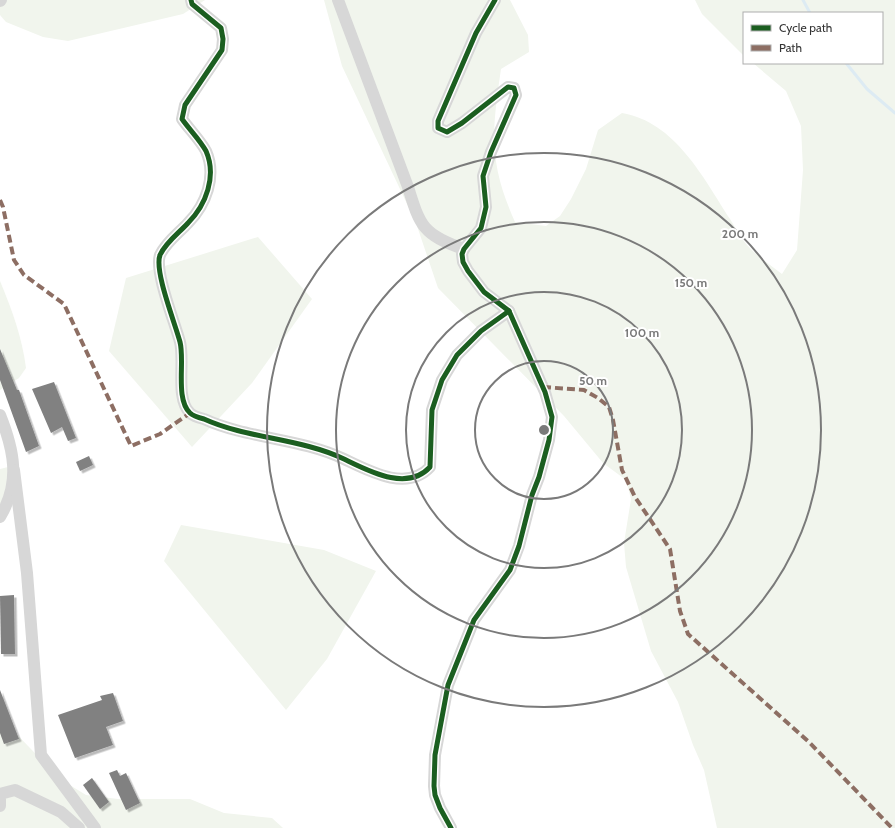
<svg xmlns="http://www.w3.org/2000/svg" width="895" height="828" viewBox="0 0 895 828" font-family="Cabin,sans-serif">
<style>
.green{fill:#f1f5ed}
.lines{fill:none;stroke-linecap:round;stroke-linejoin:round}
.stream{stroke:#ddebf3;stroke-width:3}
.building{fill:#818181;filter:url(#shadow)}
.minor{stroke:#d7d7d7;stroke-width:12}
.quiet{stroke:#8d6e63;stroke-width:4;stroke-dasharray:8 4;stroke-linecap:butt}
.cycleway-casing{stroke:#fff;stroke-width:8}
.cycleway{stroke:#1b5e20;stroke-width:5}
.ring{fill:none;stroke:#7a7a7a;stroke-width:2}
.centre{fill:#7a7a7a;stroke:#fff;stroke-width:2}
.ring-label{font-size:12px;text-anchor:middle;font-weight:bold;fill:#7a7a7a;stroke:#fff;stroke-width:4;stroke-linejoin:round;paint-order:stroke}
</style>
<defs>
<filter id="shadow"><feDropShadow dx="2.5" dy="2.5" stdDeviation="0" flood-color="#0004"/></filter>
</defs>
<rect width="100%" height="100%" fill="#fff"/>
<g class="green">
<path d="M 0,0 L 205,0 L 183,14 L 68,41 L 43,37 L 6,22 L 0,15 Z"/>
<path d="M 324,0 L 510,0 L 528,35 L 529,52 L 501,69 C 492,131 488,162 515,222 L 546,226 L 560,216 L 571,199 L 586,169 L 598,130 L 622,113 C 675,122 703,177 730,219 C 735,227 740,237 747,245 C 757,256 770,265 782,274 L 797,250 L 803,170 L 801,126 L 786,91 L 753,63 L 882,63 L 882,13 L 744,13 L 744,56 L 702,14 L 695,0 L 895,0 L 895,828 L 717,828 L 704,770 L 693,745 L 678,702 L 651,651 L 626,567 L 624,543 L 631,499 L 626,480 L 603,463 L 564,416 L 438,288 L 416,223 L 342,66 Z"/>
<path d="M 258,237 L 312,299 L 252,383 L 192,447 L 109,351 L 126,278 Z"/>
<path d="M 0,281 C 12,310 22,337 26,368 L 19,378 L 0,390 Z"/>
<path d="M 8,467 L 7,491 L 0,505 L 0,469 Z"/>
<path d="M 181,525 L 324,550 L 376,571 L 327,659 L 286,710 L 164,561 Z"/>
<path d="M 0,717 L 60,779 L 86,795 L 118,799 L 190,799 L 224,813 L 272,818 L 283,828 L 0,828 Z"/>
</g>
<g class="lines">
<g class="stream">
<path d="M 803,0 L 810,13"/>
<path d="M 846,63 L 867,89 L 895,113"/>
</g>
</g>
<g class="building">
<path d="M 0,349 L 17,390 L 19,390 L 39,446 L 26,452 L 0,380 Z"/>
<path d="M 54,382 L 76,438 L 68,441 L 62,427 L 51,433 L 32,389 Z"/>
<path d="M 89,456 L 93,465 L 80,471 L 76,462 Z"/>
<path d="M 14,595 L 15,654 L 1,654 L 0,596 Z"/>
<path d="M 0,690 L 19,739 L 4,744 L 0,733 Z"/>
<path d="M 113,693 L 123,721 L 106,727 L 113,745 L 75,758 L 58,715 L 102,700 L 100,696 Z"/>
<path d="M 117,770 L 120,776 L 126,773 L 140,803 L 126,810 L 109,773 Z"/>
<path d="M 92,778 L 109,802 L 100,809 L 83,785 Z"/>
</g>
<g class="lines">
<g class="minor">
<path d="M 191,0 L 192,4 L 221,28 L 223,39 L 222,50 L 185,105 L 182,119 C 189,129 200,140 206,151 C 217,176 206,205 188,223 C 179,233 166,242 160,255 C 154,271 175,323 180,342 C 185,361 175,399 190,413 C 193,416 200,418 204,419 C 248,439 300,438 344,459 C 369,471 407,492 430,467 L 432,410 L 442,380 L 457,355 L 481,331 L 509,311"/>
<path d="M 338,0 L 408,187 C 420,226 423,235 464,249"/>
<path d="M 0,1 L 1,0"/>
<path d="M 0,415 C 14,450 21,482 0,517"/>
<path d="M 14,470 L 27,573 L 41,755 L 95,828"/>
<path d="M 0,806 L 0,794 L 15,790 L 61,812 L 79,828"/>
<path d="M 451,828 L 440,808 L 435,795 L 434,786 L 435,755 L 448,685 L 474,620 L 510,570 L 519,546 L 532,495 L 539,477 L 549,440 L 552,417 L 545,392 L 509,311 L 484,292 L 468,271 L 463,262 L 462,254 L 464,249 L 481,228 L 486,207 L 483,176 L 491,152 L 516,95 L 514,88 L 508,87 L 462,123 L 447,132 L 438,128 L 438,121 L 476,33 L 495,0"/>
</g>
<g class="quiet">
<path d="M 0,200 L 3,207 L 14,260 L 24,275 L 64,304 L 131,446 L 160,434 L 190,413"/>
<path d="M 543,387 L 584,390 L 598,398 L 609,407 L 613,420 L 622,470 L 635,497 L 670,549 L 680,611 L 688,634 L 810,743 L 892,828"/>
</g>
<g class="cycleway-casing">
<g id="cycleway">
<path d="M 191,0 L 192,4 L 221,28 L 223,39 L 222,50 L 185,105 L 182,119 C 189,129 200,140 206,151 C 217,176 206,205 188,223 C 179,233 166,242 160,255 C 154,271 175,323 180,342 C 185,361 175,399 190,413 C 193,416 200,418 204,419 C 248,439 300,438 344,459 C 369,471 407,492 430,467 L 432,410 L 442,380 L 457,355 L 481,331 L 509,311"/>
<path d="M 451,828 L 440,808 L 435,795 L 434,786 L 435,755 L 448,685 L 474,620 L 510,570 L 519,546 L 532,495 L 539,477 L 549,440 L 552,417 L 545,392 L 509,311 L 484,292 L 468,271 L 463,262 L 462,254 L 464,249 L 481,228 L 486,207 L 483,176 L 491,152 L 516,95 L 514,88 L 508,87 L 462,123 L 447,132 L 438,128 L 438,121 L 476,33 L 495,0"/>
</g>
</g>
<use href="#cycleway" class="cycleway"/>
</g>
<g class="ring">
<circle cx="544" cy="430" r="69"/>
<circle cx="544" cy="430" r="138"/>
<circle cx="544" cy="430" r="208"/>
<circle cx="544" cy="430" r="277"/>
</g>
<circle cx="544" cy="430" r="6" class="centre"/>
<g class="ring-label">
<text x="740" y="238">200 m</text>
<text x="691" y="287">150 m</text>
<text x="642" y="337">100 m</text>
<text x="593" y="385">50 m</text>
</g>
<rect x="743" y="12" width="140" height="52" fill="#ffffff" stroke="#adadad"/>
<rect x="751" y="25" width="20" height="6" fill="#1b5e20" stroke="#adadad"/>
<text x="779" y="32" font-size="12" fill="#333333">Cycle path</text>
<rect x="751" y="45" width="20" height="6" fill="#8d6e63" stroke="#adadad"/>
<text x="779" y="52" font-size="12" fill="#333333">Path</text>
</svg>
